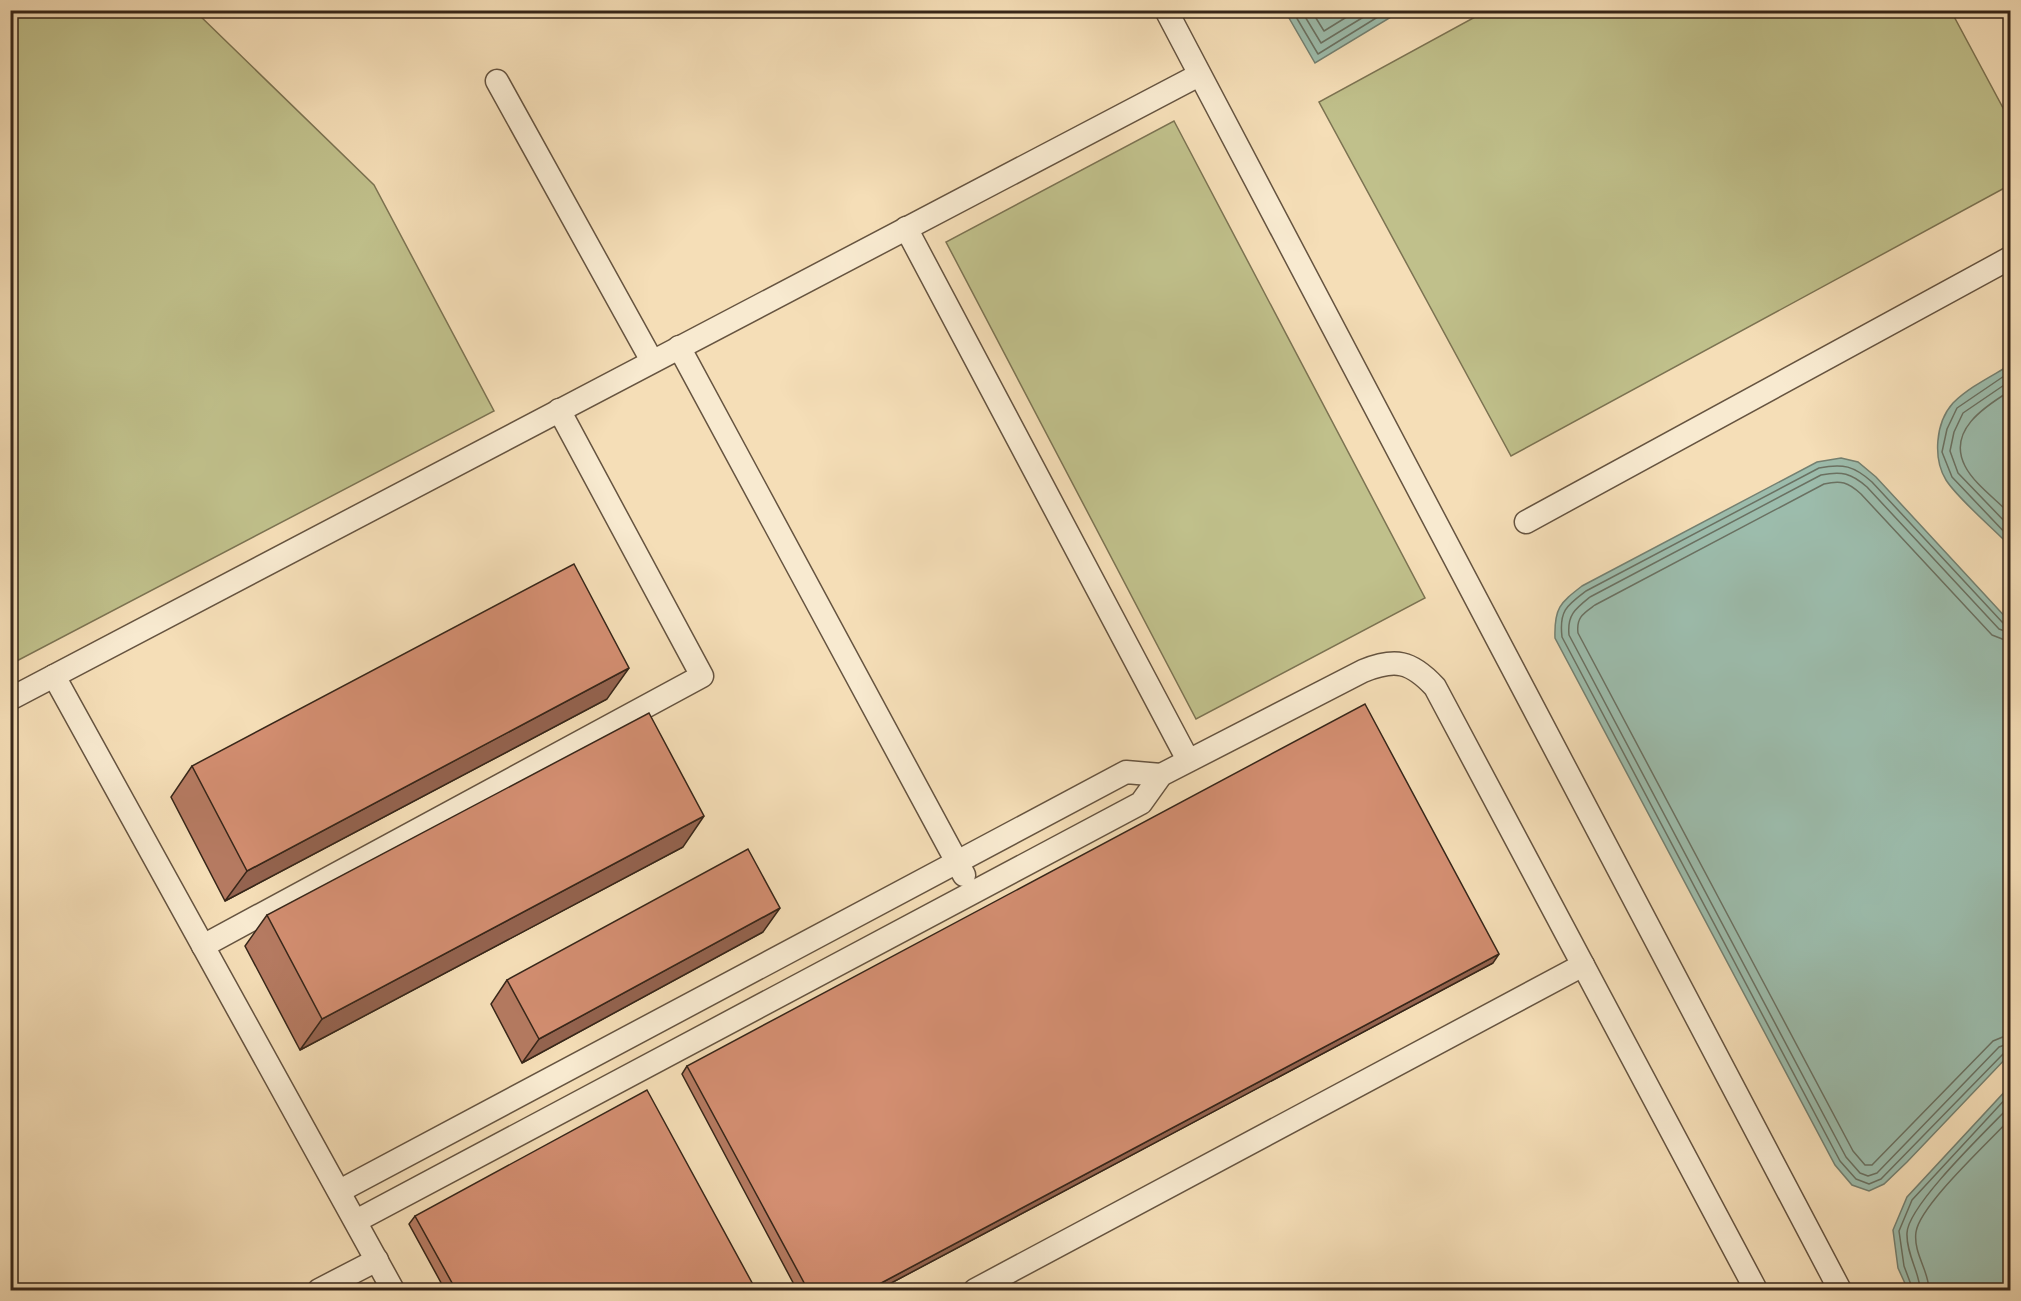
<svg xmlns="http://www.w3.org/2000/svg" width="2021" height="1301" viewBox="0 0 2021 1301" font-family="'EB Garamond',serif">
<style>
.green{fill:#c0c08b;stroke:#7c7352;stroke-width:1.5}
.water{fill:#9cbcac;stroke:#748071;stroke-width:1.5}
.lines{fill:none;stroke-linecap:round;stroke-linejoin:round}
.shore{stroke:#6a7162;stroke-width:1.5}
.service-casing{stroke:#665440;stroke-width:25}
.service{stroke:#f8ead0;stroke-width:22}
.wall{fill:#b57a61;stroke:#372619;stroke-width:1.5}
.shaded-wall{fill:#94634f;stroke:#372619;stroke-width:1.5}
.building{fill:#d38e71;stroke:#372619;stroke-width:1.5}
</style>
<rect width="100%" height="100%" fill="#f5deb7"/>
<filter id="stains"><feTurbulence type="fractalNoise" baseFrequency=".00333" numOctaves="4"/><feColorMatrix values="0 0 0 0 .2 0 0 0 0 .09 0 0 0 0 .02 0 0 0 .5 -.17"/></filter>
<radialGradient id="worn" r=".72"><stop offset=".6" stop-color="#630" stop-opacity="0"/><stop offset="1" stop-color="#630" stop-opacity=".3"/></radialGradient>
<g class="green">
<path d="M 1486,11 L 1951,11 L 2010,121 L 2010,185 L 1511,456 L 1319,102 Z"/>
<path d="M 196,12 L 374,185 L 494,411 L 11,664 L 11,16 Z"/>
<path d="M 1174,121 L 1425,598 L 1196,719 L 946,242 Z"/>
</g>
<g class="water">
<path d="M 1285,11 L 1401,11 L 1315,63 Z"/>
<path d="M 2010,365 L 2010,546 C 1994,529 1958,499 1946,480 C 1933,459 1935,423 1953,403 C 1969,387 1992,376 2010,365 Z"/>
<path d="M 1841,458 L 1858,462 L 1876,477 L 2010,622 L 2010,1054 L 1907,1162 L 1884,1184 L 1869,1191 L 1852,1185 L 1835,1165 L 1555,638 C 1554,608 1560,603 1582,586 L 1817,462 Z"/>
<path d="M 2010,1086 L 2010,1290 L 1908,1290 L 1898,1268 L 1893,1230 L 1907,1197 Z"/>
</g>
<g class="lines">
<g class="shore">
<path d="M 1292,10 L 1318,54 L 1389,10"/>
<path d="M 1301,10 L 1321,43 L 1375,10"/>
<path d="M 1311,10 L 1324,31 L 1358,10"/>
<path d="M 2010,372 L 1957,408 L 1947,429 L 1942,452 L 1952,477 L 2010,538"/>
<path d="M 2010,381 L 1963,413 L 1954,432 L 1950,451 L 1958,473 L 2010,527"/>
<path d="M 2010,391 C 1984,407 1947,431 1965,466 C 1974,484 1997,500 2010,514"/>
<path d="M 2010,625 L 2003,623 L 1872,482 C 1854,466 1843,463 1819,468 L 1586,591 C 1566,606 1559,611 1562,637 L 1840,1161 L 1856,1179 L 1869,1184 L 1881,1179 L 2004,1053 L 2010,1051"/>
<path d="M 2010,633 L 1999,629 L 1867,487 C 1851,473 1842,471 1821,475 L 1590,597 C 1575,609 1567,615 1569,635 L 1846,1157 L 1860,1173 L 1868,1176 L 1877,1173 L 1999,1047 L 2010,1043"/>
<path d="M 2010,642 L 1992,635 L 1861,494 C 1848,482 1841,480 1824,484 L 1595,605 C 1584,613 1576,617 1578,633 L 1853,1151 L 1865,1165 L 1872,1165 L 1993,1041 L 2010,1034"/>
<path d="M 1913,1290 L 1904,1266 L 1899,1231 L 1912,1200 L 2010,1094"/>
<path d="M 1920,1290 C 1920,1273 1906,1254 1907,1233 C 1908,1205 1988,1129 2010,1106"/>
<path d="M 1929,1290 C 1929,1271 1913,1253 1916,1232 C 1920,1205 1989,1142 2010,1119"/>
</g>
<g class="service-casing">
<g id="service">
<path d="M 1166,10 L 1840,1290"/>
<path d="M 497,81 L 652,361"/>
<path d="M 906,228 L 1188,760"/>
<path d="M 679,347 L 964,875"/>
<path d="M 1526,522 L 2010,258"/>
<path d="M 54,676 L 393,1290"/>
<path d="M 10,699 L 1199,75"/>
<path d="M 203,946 L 702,676 L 559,410"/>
<path d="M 349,1186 L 1126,772 L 1161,775"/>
<path d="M 356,1221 L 1141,803 L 1161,775 L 1363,671 C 1395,658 1411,661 1435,687 L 1756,1290"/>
<path d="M 319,1290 L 377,1260"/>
<path d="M 975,1290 L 1583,965"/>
</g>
</g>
<use href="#service" class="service"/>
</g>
<g class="wall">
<path d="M 607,699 L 225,901 L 171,797 L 192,766 Z"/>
<path d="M 683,847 L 300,1050 L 245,946 L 267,915 Z"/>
<path d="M 763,932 L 522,1063 L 491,1004 L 507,980 Z"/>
<path d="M 1493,963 L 878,1290 L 797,1290 L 682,1074 L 687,1066 Z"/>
<path d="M 415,1216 L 756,1290 L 445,1290 L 409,1224 Z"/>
</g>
<g class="shaded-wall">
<path d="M 629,668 L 607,699 L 225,901 L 247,871 Z"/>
<path d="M 704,816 L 683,847 L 300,1050 L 322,1019 Z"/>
<path d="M 780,908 L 763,932 L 522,1063 L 539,1039 Z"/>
<path d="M 1499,954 L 1493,963 L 878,1290 L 868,1290 Z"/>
</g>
<g class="building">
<path d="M 574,564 L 629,668 L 247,871 L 192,766 Z"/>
<path d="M 1365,704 L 1499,954 L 868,1290 L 808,1290 L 687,1066 Z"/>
<path d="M 649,713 L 704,816 L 322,1019 L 267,915 Z"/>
<path d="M 748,849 L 780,908 L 539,1039 L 507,980 Z"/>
<path d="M 647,1090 L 756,1290 L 456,1290 L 415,1216 Z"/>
</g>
<rect width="2021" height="1301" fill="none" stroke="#f5deb7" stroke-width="36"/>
<rect x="12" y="12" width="1997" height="1277" fill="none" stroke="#372619" stroke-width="3"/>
<rect x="18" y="18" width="1985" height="1265" fill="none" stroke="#372619" stroke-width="1.5"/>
<rect width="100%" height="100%" filter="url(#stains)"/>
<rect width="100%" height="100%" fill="url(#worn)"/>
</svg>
